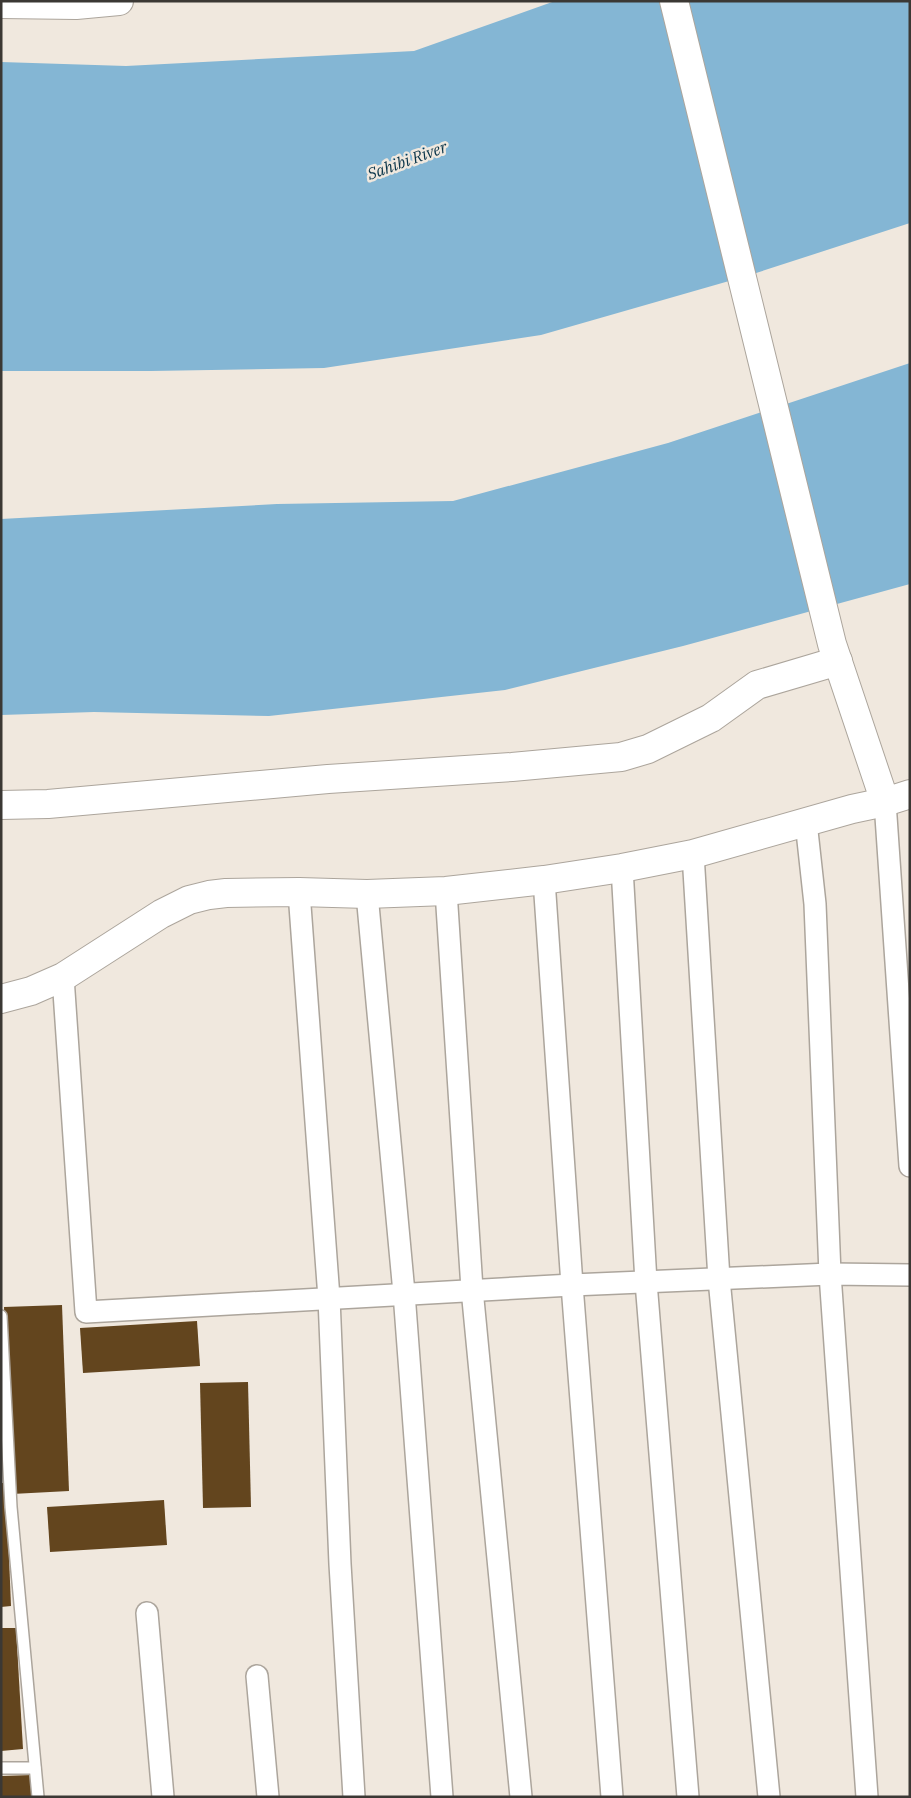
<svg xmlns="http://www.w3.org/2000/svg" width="911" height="1798" viewBox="0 0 911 1798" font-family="'IBM Plex Serif',serif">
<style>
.water{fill:#84b6d4}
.building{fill:#63451e}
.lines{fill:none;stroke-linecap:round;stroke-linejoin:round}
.service-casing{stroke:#aca59c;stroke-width:14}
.minor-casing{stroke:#aca59c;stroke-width:24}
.tertiary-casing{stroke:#aca59c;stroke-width:30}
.service{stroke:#fff;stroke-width:11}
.minor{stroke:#fff;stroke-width:21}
.tertiary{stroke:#fff;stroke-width:28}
.labels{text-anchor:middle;stroke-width:5;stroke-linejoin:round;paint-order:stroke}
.water-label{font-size:16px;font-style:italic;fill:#083348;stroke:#f0e8de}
</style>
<rect width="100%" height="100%" fill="#f0e8de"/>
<g class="water">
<path d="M 555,1 L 910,1 L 910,223 L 750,275 L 541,335 L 324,368 L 151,371 L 1,371 L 1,62 L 126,66 L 414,51 Z"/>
<path d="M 910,363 L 910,584 L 683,646 L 505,690 L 269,716 L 94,712 L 1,715 L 1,519 L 277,504 L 453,501 L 668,443 Z"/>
</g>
<g class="building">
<path d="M 62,1305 L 69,1491 L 12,1494 L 4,1307 Z"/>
<path d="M 197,1321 L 200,1366 L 83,1373 L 80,1328 Z"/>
<path d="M 248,1382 L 251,1507 L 203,1508 L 200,1383 Z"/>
<path d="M 1,1483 L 6,1483 L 11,1606 L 1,1607 Z"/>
<path d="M 164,1500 L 167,1545 L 50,1552 L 47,1507 Z"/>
<path d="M 1,1628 L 16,1628 L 23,1749 L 1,1751 Z"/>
<path d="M 33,1775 L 34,1797 L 1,1797 L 1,1776 Z"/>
</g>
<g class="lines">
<g class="service-casing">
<g id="service">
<path d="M 1,1316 L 11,1507 L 38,1797"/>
<path d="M 1,1768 L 35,1768"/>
</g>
</g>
<g class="minor-casing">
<g id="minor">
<path d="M 885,802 L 910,1166"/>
<path d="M 806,822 L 815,904 L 830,1274 L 867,1797"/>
<path d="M 693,854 L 719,1279 L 769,1797"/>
<path d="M 622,868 L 646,1282 L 688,1797"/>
<path d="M 544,880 L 572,1285 L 612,1797"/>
<path d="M 446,891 L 472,1289 L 521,1797"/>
<path d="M 299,892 L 329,1298 L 340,1564 L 354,1797"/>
<path d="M 367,894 L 404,1293 L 442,1797"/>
<path d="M 63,977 L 86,1312 L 572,1285 L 830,1274 L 910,1275"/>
<path d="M 147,1613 L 163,1797"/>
<path d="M 257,1676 L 268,1797"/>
</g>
</g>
<g class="tertiary-casing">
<g id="tertiary">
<path d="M 674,1 L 832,644 L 885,802"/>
<path d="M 1,4 L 76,5 L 119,1"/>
<path d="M 1,805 L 48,804 L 328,779 L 512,767 L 621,757 L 648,749 L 711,718 L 757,685 L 838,661"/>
<path d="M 1,999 L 31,991 L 63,977 L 161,914 L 189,900 L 209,895 L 226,893 L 299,892 L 367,894 L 446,891 L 544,880 L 622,868 L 693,854 L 852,809 L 885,802 L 910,794"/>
</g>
</g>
<use href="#service" class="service"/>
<use href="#minor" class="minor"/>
<use href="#tertiary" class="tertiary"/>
</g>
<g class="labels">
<g class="water-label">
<text transform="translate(407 160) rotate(-20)" y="6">Sahibi River</text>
</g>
</g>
<rect width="911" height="1798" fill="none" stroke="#3b3834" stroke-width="5"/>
</svg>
